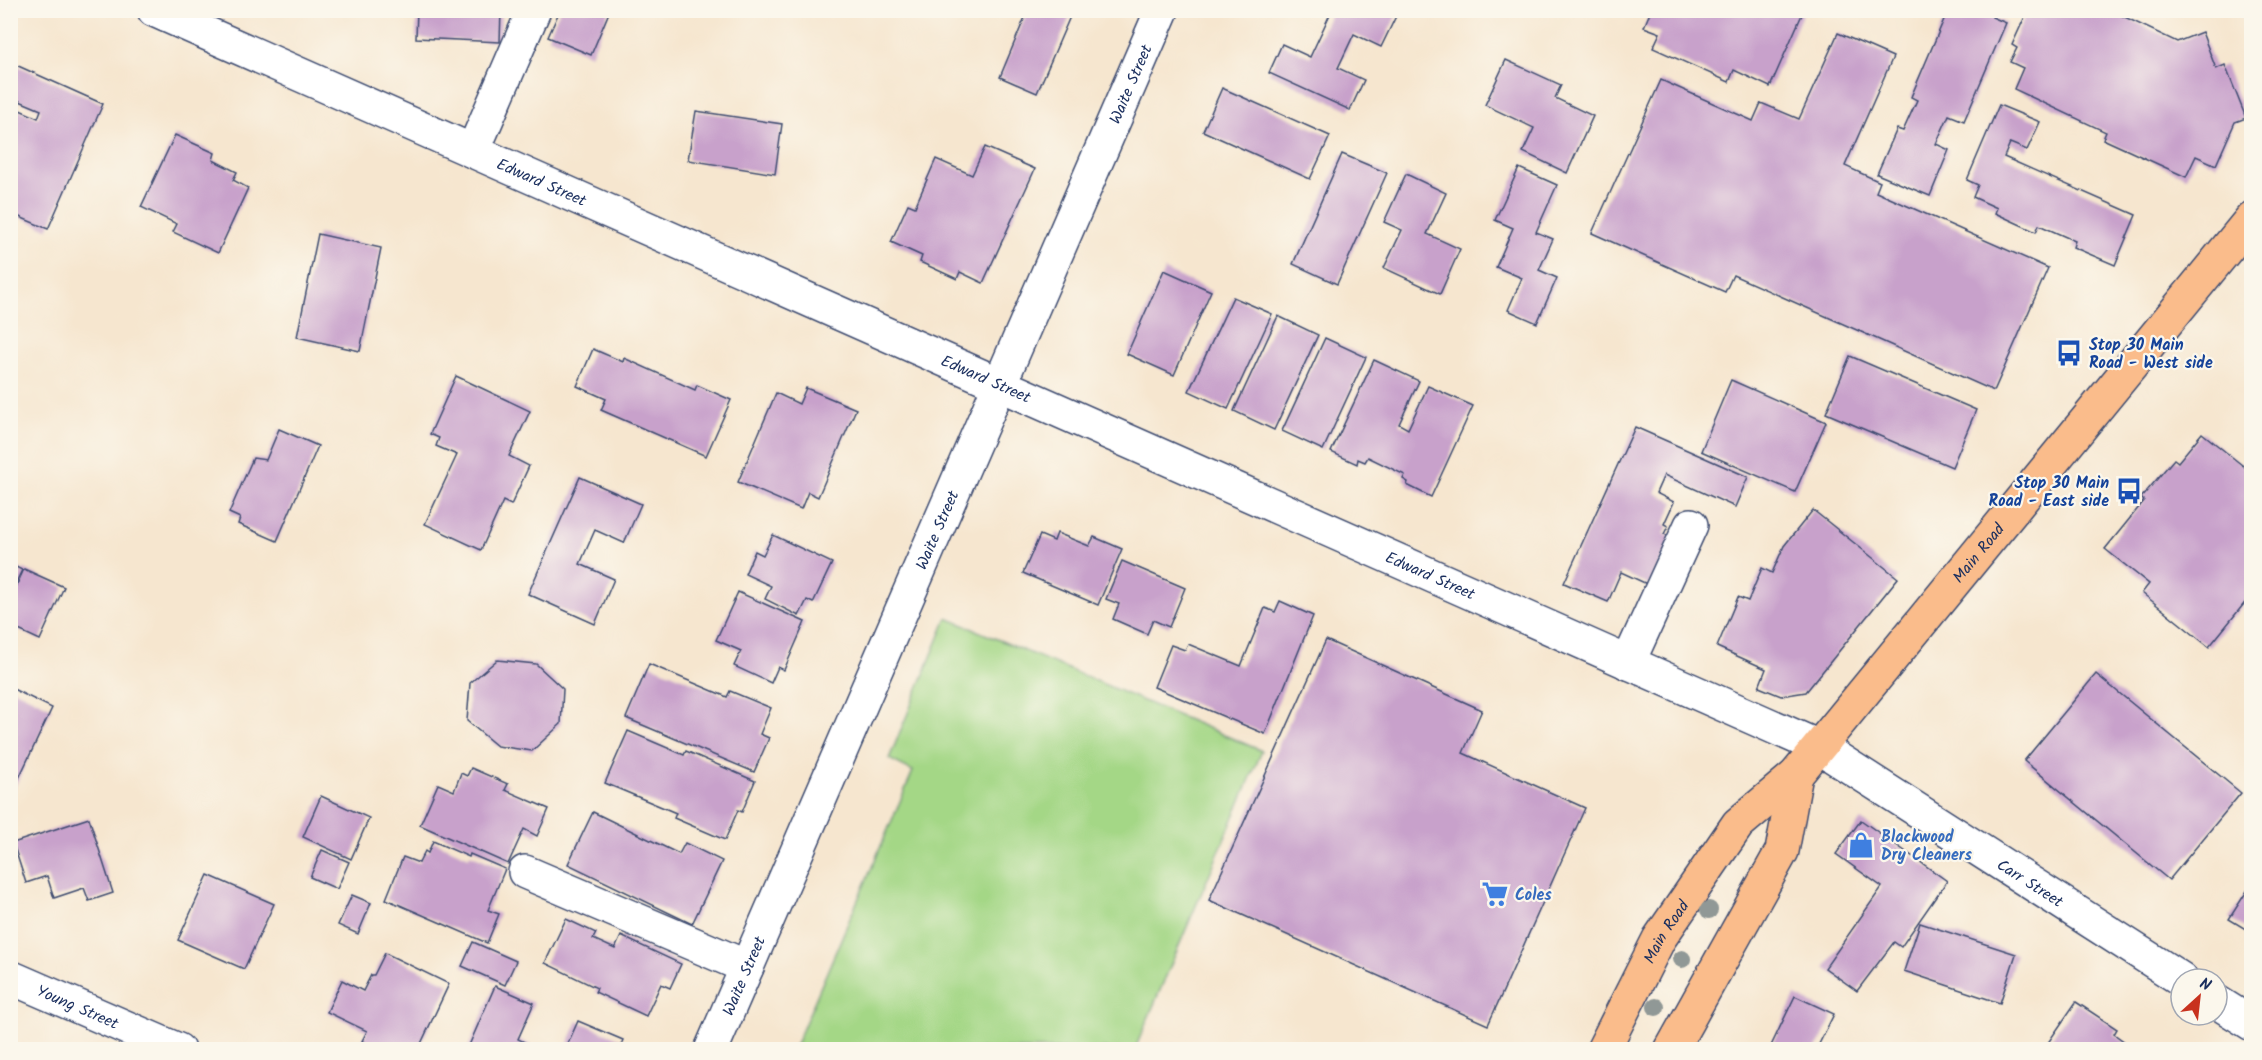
<svg xmlns="http://www.w3.org/2000/svg" width="2262" height="1060" viewBox="0 0 2262 1060" font-family="Kalam,sans-serif">
<style>
.green{fill:#a4d786;stroke:#608372;stroke-width:1.5}
.building{fill:#c8a1cb}
.lines{fill:none;stroke-linecap:round;stroke-linejoin:round}
.minor-casing{stroke:#3c4a6f;stroke-width:36}
.major-casing{stroke:#3c4a6f;stroke-width:36}
.minor{stroke:#fff;stroke-width:33}
.major{stroke:#fabc8b;stroke-width:33}
.tree{fill:#909896}
.labels{text-anchor:middle;stroke-width:4.5;stroke-linejoin:round;paint-order:stroke}
.street-label{font-size:16px;fill:#1b2f5e;stroke:#fbf7ec}
.transit-label{font-size:16px;font-weight:bold;fill:#164399;stroke:#fbf7ec;text-anchor:start}
.shop-label{font-size:16px;font-weight:bold;fill:#366cbe;stroke:#fbf7ec;text-anchor:start}
</style>
<rect width="100%" height="100%" fill="#fbf7ec"/>
<filter id="ink" filterUnits="userSpaceOnUse"><feTurbulence type="fractalNoise" baseFrequency=".0167" numOctaves="2"/><feDisplacementMap in="SourceGraphic" scale="12" xChannelSelector="R" yChannelSelector="G"/><feConvolveMatrix kernelMatrix="1 2 1 2 8 2 1 2 1" color-interpolation-filters="sRGB"/></filter>
<filter id="wash" filterUnits="userSpaceOnUse"><feTurbulence type="fractalNoise" baseFrequency=".008" numOctaves="4" result="noise"/><feDisplacementMap in="SourceGraphic" scale="24" xChannelSelector="R" yChannelSelector="G"/><feGaussianBlur stdDeviation="1.35" result="paint"/><feColorMatrix in="noise" values="0 0 0 0 0 0 0 0 0 0 0 0 0 0 0 0 0 1.4 0 .05"/><feComposite in="paint" operator="in"/></filter>
<g filter="url(#wash)">
<rect width="100%" height="100%" fill="#f6e6cf"/>
<path class="green" d="M 947,618 L 1262,751 L 1135,1049 L 794,1049 L 913,771 L 889,759 Z"/>
<g id="blocks">
<g class="building">
<path d="M 417,10 L 501,10 L 500,42 L 416,38 Z"/>
<path d="M 560,10 L 610,10 L 591,55 L 548,37 Z"/>
<path d="M 1028,10 L 1072,12 L 1037,93 L 1000,77 Z"/>
<path d="M 1332,10 L 1398,12 L 1381,47 L 1354,34 L 1338,68 L 1364,80 L 1350,110 L 1269,73 L 1282,44 L 1310,57 Z"/>
<path d="M 1651,10 L 1804,10 L 1770,87 L 1734,70 L 1729,82 L 1653,48 L 1660,33 L 1644,27 Z"/>
<path d="M 1948,10 L 1994,10 L 1992,17 L 2006,23 L 1964,121 L 1949,115 L 1936,144 L 1949,150 L 1930,196 L 1877,174 L 1897,129 L 1903,131 L 1917,100 L 1911,97 Z"/>
<path d="M 2028,10 L 2049,10 L 2054,13 L 2055,10 L 2110,10 L 2177,42 L 2202,32 L 2216,69 L 2225,65 L 2246,118 L 2235,122 L 2216,165 L 2196,156 L 2186,177 L 2103,139 L 2106,132 L 2014,89 L 2023,68 L 2010,62 L 2017,48 L 2012,45 Z"/>
<path d="M 1838,33 L 1893,57 L 1845,166 L 1880,182 L 1876,192 L 2048,268 L 1994,391 L 1733,275 L 1725,292 L 1592,233 L 1661,80 L 1753,121 L 1761,103 L 1799,119 Z"/>
<path d="M 1506,60 L 1561,85 L 1555,98 L 1593,116 L 1567,173 L 1523,152 L 1534,128 L 1485,105 Z"/>
<path d="M 16,65 L 103,104 L 48,229 L 10,213 L 10,160 L 14,151 L 10,149 L 10,113 L 13,107 L 38,118 L 41,110 L 10,97 L 10,78 Z"/>
<path d="M 1222,88 L 1330,136 L 1310,179 L 1203,131 Z"/>
<path d="M 1999,105 L 2040,122 L 2027,150 L 2010,143 L 2004,157 L 2136,215 L 2115,265 L 2073,247 L 2075,241 L 2039,225 L 2036,232 L 1995,213 L 1997,208 L 1973,197 L 1978,185 L 1967,180 Z"/>
<path d="M 696,111 L 782,124 L 775,174 L 688,160 Z"/>
<path d="M 175,135 L 215,153 L 213,160 L 237,172 L 233,180 L 248,188 L 218,253 L 173,232 L 177,224 L 141,207 Z"/>
<path d="M 985,147 L 1035,169 L 983,283 L 960,272 L 957,279 L 920,262 L 922,256 L 891,242 L 908,204 L 915,207 L 936,159 L 972,175 Z"/>
<path d="M 1342,154 L 1387,173 L 1337,284 L 1293,264 Z"/>
<path d="M 1519,168 L 1557,185 L 1536,232 L 1553,239 L 1539,270 L 1557,278 L 1537,323 L 1508,310 L 1522,278 L 1496,267 L 1513,228 L 1495,220 Z"/>
<path d="M 1406,174 L 1446,193 L 1427,234 L 1460,249 L 1440,294 L 1384,268 L 1402,230 L 1384,222 Z"/>
<path d="M 318,234 L 381,248 L 360,351 L 297,337 Z"/>
<path d="M 1164,270 L 1211,291 L 1174,375 L 1127,354 Z"/>
<path d="M 1233,297 L 1272,314 L 1228,409 L 1189,391 Z"/>
<path d="M 1278,316 L 1318,335 L 1274,430 L 1234,411 Z"/>
<path d="M 1325,338 L 1366,357 L 1323,450 L 1282,431 Z"/>
<path d="M 593,349 L 623,362 L 624,358 L 695,390 L 697,385 L 731,400 L 706,456 L 601,410 L 606,399 L 577,386 Z"/>
<path d="M 1850,356 L 1976,410 L 1952,467 L 1826,413 Z"/>
<path d="M 1374,360 L 1419,381 L 1399,424 L 1408,429 L 1428,386 L 1473,406 L 1431,497 L 1407,485 L 1408,482 L 1403,479 L 1405,475 L 1368,457 L 1365,462 L 1358,459 L 1357,464 L 1331,452 Z"/>
<path d="M 456,376 L 530,411 L 509,456 L 529,466 L 511,505 L 503,501 L 481,550 L 425,524 L 457,455 L 436,446 L 439,438 L 430,434 Z"/>
<path d="M 1731,380 L 1826,422 L 1795,492 L 1701,451 Z"/>
<path d="M 806,388 L 856,409 L 818,497 L 808,492 L 801,509 L 738,482 L 776,393 L 799,404 Z"/>
<path d="M 1635,427 L 1748,477 L 1735,507 L 1664,475 L 1656,493 L 1674,502 L 1664,524 L 1668,526 L 1664,534 L 1672,537 L 1649,585 L 1621,572 L 1608,602 L 1564,583 Z"/>
<path d="M 279,429 L 318,446 L 277,541 L 238,524 L 240,518 L 229,513 L 253,458 L 266,460 Z"/>
<path d="M 2202,433 L 2252,473 L 2252,594 L 2209,647 L 2142,593 L 2149,584 L 2105,549 L 2144,501 L 2141,498 L 2174,459 L 2178,462 Z"/>
<path d="M 580,477 L 641,504 L 624,543 L 595,530 L 580,564 L 614,579 L 595,624 L 528,594 Z"/>
<path d="M 1813,510 L 1898,578 L 1806,692 L 1781,696 L 1759,687 L 1766,669 L 1717,647 L 1738,597 L 1748,601 L 1762,568 L 1772,573 L 1784,546 Z"/>
<path d="M 1057,533 L 1089,546 L 1094,537 L 1122,549 L 1098,605 L 1023,573 L 1040,535 L 1054,541 Z"/>
<path d="M 773,535 L 832,563 L 813,603 L 807,600 L 799,616 L 765,599 L 771,586 L 745,574 L 755,551 L 763,555 Z"/>
<path d="M 1122,561 L 1185,588 L 1169,627 L 1153,620 L 1147,634 L 1113,619 L 1119,604 L 1106,599 Z"/>
<path d="M 10,564 L 22,570 L 10,595 Z"/>
<path d="M 24,569 L 64,587 L 40,640 L 10,626 L 10,600 Z"/>
<path d="M 738,592 L 805,622 L 784,670 L 778,667 L 771,683 L 734,666 L 741,651 L 716,640 Z"/>
<path d="M 1280,601 L 1313,616 L 1265,734 L 1154,687 L 1171,645 L 1185,650 L 1188,644 L 1241,666 L 1265,608 L 1275,612 Z"/>
<path d="M 1326,640 L 1482,710 L 1463,753 L 1585,808 L 1488,1025 L 1209,900 Z"/>
<path d="M 497,660 L 536,664 L 563,689 L 561,724 L 532,751 L 497,746 L 467,721 L 470,683 Z"/>
<path d="M 649,664 L 727,697 L 730,691 L 771,708 L 760,734 L 769,738 L 754,772 L 626,718 Z"/>
<path d="M 2096,674 L 2241,793 L 2169,880 L 2024,761 Z"/>
<path d="M 11,688 L 52,708 L 10,797 L 10,690 Z"/>
<path d="M 628,731 L 684,755 L 686,751 L 755,781 L 742,812 L 738,810 L 725,840 L 674,818 L 676,813 L 605,783 Z"/>
<path d="M 471,768 L 508,784 L 505,790 L 549,809 L 537,836 L 524,829 L 508,864 L 420,825 L 438,784 L 454,791 L 461,773 L 467,776 Z"/>
<path d="M 321,796 L 369,818 L 351,859 L 303,837 Z"/>
<path d="M 593,812 L 679,854 L 685,843 L 722,861 L 692,924 L 568,864 Z"/>
<path d="M 89,818 L 113,893 L 89,901 L 84,888 L 54,898 L 47,876 L 26,883 L 13,843 Z"/>
<path d="M 1861,820 L 1947,881 L 1901,947 L 1894,942 L 1857,991 L 1825,968 L 1882,887 L 1836,854 Z"/>
<path d="M 433,841 L 469,857 L 470,854 L 505,869 L 488,910 L 499,914 L 487,943 L 386,899 L 403,857 L 419,863 L 425,851 L 428,853 Z"/>
<path d="M 322,850 L 349,862 L 337,889 L 310,877 Z"/>
<path d="M 208,875 L 274,904 L 244,969 L 178,940 Z"/>
<path d="M 2252,883 L 2252,933 L 2229,919 Z"/>
<path d="M 352,895 L 371,903 L 358,934 L 338,925 Z"/>
<path d="M 566,919 L 596,933 L 593,939 L 615,949 L 621,936 L 681,964 L 670,988 L 661,984 L 646,1016 L 595,992 L 597,988 L 545,963 Z"/>
<path d="M 1920,923 L 2016,954 L 2000,1003 L 1904,971 Z"/>
<path d="M 473,942 L 516,961 L 505,985 L 462,966 Z"/>
<path d="M 385,953 L 449,984 L 418,1050 L 381,1050 L 362,1041 L 367,1031 L 327,1012 L 342,980 L 363,991 L 371,975 L 374,975 Z"/>
<path d="M 495,986 L 534,1003 L 518,1039 L 541,1050 L 467,1050 Z"/>
<path d="M 1795,996 L 1834,1014 L 1816,1050 L 1769,1050 Z"/>
<path d="M 2076,1002 L 2117,1029 L 2114,1034 L 2136,1050 L 2043,1050 Z"/>
<path d="M 578,1021 L 623,1040 L 619,1050 L 565,1050 Z"/>
</g>
</g>
</g>
<g filter="url(#ink)">
<use href="#blocks" fill-opacity="0" stroke="#3c4a6f" stroke-width="1.5"/>
<g class="lines">
<g class="minor-casing">
<g id="minor">
<path id="s1" d="M 154,10 L 1819,747 L 2181,979"/>
<path d="M 473,151 L 534,10"/>
<path d="M 1628,663 L 1691,525"/>
<path d="M 525,872 L 747,967"/>
<path id="s2" d="M 10,977 L 178,1050"/>
<path d="M 2217,1002 L 2252,1024"/>
<path id="s3" d="M 711,1050 L 1162,10"/>
</g>
</g>
<g class="major-casing">
<g id="major">
<path id="s4" d="M 1603,1050 L 1659,939 L 1738,824 L 1796,775 L 2252,218"/>
<path d="M 1671,1050 L 1782,851 L 1796,775"/>
</g>
</g>
<use href="#minor" class="minor"/>
<use href="#major" class="major"/>
</g>
<g class="tree">
<circle cx="1709" cy="910" r="9"/>
<circle cx="1682" cy="959" r="9"/>
<circle cx="1656" cy="1007" r="9"/>
</g>
</g>
<defs>
<g id="bus-bare" transform="scale(2.07)"><path d="M-5-6H5V4H4V6H2V4H-2V6H-4V4H-5ZM-3.5-4V0h7V-4ZM-3.5 1.2v1.5H-2V1.2ZM2 1.2v1.5H3.5V1.2Z" fill="#1a4fb4" stroke="#fbf7ec" stroke-width="2.5" paint-order="stroke"/></g>
<g id="shop-bare" transform="scale(2.07)"><path d="M-5-2.5h2.3a2.7 3.5 0 0 1 5.4 0H5L5.5 6h-11ZM-1.5-2.5h3a1.5 2.3 0 0 0-3 0Z" fill="#3f7fe0" stroke="#fbf7ec" stroke-width="2.5" paint-order="stroke"/></g>
<g id="supermarket-bare" transform="scale(2.07)"><path d="M-6-5.5h2.5l.6 2H6L4.5 2H-2.5L-4.4-4H-6ZM-1.5 3.2a1.3 1.3 0 1 0 .1 0ZM3 3.2a1.3 1.3 0 1 0 .1 0Z" fill="#3f7fe0" stroke="#fbf7ec" stroke-width="2.5" paint-order="stroke"/></g>
</defs>
<g fill-rule="evenodd">
<use href="#bus-bare" x="2069" y="353"/>
<use href="#bus-bare" x="2129" y="491"/>
<use href="#shop-bare" x="1861" y="845"/>
<use href="#supermarket-bare" x="1495" y="894"/>
</g>
<g class="labels">
<g class="street-label">
<text dy="6" stroke="none"><textPath href="#s3" startOffset="1053">Waite Street</textPath></text>
<text dy="6" stroke="none"><textPath href="#s1" startOffset="424">Edward Street</textPath></text>
<text dy="6" stroke="none"><textPath href="#s1" startOffset="910">Edward Street</textPath></text>
<text dy="6" stroke="none"><textPath href="#s3" startOffset="567">Waite Street</textPath></text>
<text dy="6" stroke="none"><textPath href="#s4" startOffset="627">Main Road</textPath></text>
<text dy="6" stroke="none"><textPath href="#s1" startOffset="1396">Edward Street</textPath></text>
<text dy="6" stroke="none"><textPath href="#s1" startOffset="2072">Carr Street</textPath></text>
<text dy="6" stroke="none"><textPath href="#s4" startOffset="134">Main Road</textPath></text>
<text dy="6" stroke="none"><textPath href="#s3" startOffset="81">Waite Street</textPath></text>
<text dy="6" stroke="none"><textPath href="#s2" startOffset="74">Young Street</textPath></text>
</g>
<g class="transit-label">
<text x="2089" y="350">Stop 30 Main<tspan x="2089" dy="18">Road - West side</tspan></text>
<text x="2109" y="488" text-anchor="end">Stop 30 Main<tspan x="2109" dy="18">Road - East side</tspan></text>
</g>
<g class="shop-label">
<text x="1881" y="842">Blackwood<tspan x="1881" dy="18">Dry Cleaners</tspan></text>
<text x="1515" y="900">Coles</text>
</g>
</g>
<rect width="2262" height="1060" fill="none" stroke="#fbf7ec" stroke-width="36"/>
<g transform="translate(2199 997) rotate(27)"><circle r="28" fill="#fbf7ec" stroke="#a1a7b3" stroke-width="1.5"/>
<path d="M0-4.5L10 22L0 15L-10 22Z" fill="#c8321e"/>
<text y="-9" font-size="16" font-weight="bold" text-anchor="middle" fill="#1b2f5e">N</text>
</g>
</svg>
